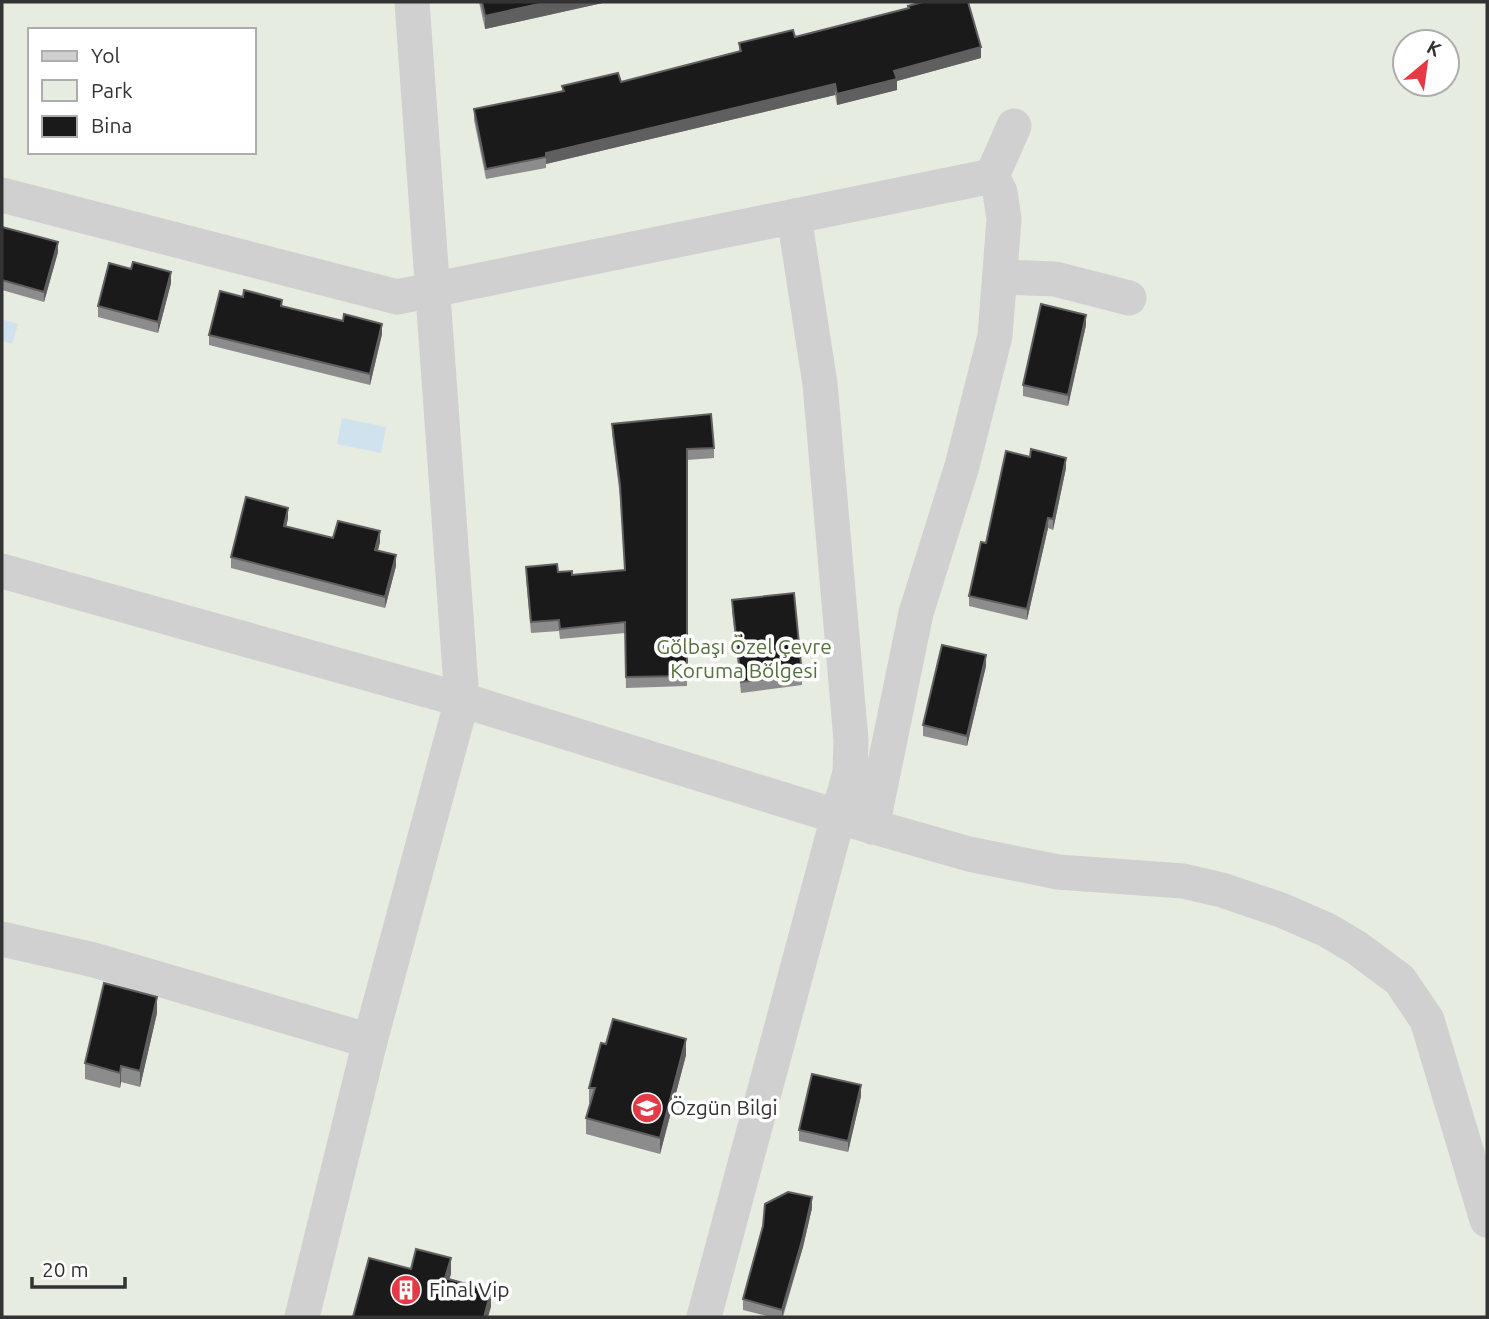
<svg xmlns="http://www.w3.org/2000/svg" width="1489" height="1319" viewBox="0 0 1489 1319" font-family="Ubuntu,sans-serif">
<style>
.green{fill:#e6ecdf;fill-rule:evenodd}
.water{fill:#cfe2ee}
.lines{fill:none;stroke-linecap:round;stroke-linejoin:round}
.street{stroke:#d0d0d0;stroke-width:35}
.wall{fill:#8c8c8c}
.shaded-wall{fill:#5f5f5f}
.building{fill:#1a1a1a;stroke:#5f5f5f;stroke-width:2}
.labels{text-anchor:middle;stroke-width:7;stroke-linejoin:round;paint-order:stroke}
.park-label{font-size:21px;fill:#56703f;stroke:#fff}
.poi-label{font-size:21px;fill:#333;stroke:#fff;text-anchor:start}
</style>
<rect width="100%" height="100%" fill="#fff"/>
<path class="green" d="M 2,2 L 1487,2 L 1487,1317 L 2,1317 ZM 30,30 L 254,30 L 254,152 L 30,152 ZM 1405,42 L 1447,42 L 1447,84 L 1405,84 Z"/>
<g class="water">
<path d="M 2,319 L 18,324 L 12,344 L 2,341 Z"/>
<path d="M 342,418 L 386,427 L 381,453 L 337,444 Z"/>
</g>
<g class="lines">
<g class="street">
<path d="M 2,195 L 397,297 L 992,176 L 1014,126"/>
<path d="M 1001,277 L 1055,279 L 1129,298"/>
<path d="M 2,571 L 462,700 L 839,817 L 969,854 L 1058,872 L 1183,881 L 1222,890 L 1281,910 L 1327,930 L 1357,948 L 1400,980 L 1427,1020 L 1487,1220"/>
<path d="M 872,827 L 916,613 L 962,466 L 995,336 L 1004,219 L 1000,192 L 992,176"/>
<path d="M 2,939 L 94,960 L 370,1041"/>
<path d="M 302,1317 L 370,1041 L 462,700 L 412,2"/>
<path d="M 704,1317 L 850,772 L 851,740 L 820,384 L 794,216"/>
</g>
</g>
<g class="wall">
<path d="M 479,2 L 607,2 L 485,29 Z"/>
<path d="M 908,6 L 981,58 L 897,81 L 897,90 L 837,105 L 835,95 L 546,164 L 546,168 L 486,179 L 474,120 L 474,109 L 562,92 L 562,86 L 621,82 L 739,51 L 739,43 L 795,37 L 908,9 Z"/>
<path d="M 2,227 L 58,252 L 44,302 L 2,290 Z"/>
<path d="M 171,283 L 158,333 L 98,317 L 98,306 Z"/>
<path d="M 282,306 L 382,334 L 370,385 L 209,345 L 209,335 Z"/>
<path d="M 1086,325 L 1068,406 L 1023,396 L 1023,385 Z"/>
<path d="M 612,424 L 714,448 L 714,458 L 687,460 L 687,686 L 626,688 L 625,633 L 560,639 L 559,631 L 531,633 L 526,578 L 526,567 L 572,575 L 625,570 L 620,496 L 612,434 Z"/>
<path d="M 1066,468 L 1053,530 L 1048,528 L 1027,620 L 969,606 L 969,596 Z"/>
<path d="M 288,518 L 286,527 L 333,538 L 380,542 L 378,550 L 396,566 L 385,608 L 231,568 L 231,557 Z"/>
<path d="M 732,600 L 802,675 L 802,685 L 741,693 L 732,611 Z"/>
<path d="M 986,666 L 967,746 L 923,736 L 923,725 Z"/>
<path d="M 157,1013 L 140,1087 L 121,1082 L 120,1088 L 85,1079 L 85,1063 Z"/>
<path d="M 686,1055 L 660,1154 L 586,1134 L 586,1118 L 590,1103 L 589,1103 L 589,1088 Z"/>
<path d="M 861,1096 L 848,1152 L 799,1141 L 799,1130 Z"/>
<path d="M 812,1208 L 803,1247 L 783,1317 L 771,1317 L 743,1310 L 743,1299 Z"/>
</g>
<g class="shaded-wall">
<path d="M 548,2 L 607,2 L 485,29 L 485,16 Z"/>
<path d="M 981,47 L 981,58 L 897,81 L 897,90 L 837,105 L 837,94 L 894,71 Z"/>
<path d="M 835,84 L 835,95 L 546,164 L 546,153 Z"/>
<path d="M 58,242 L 58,252 L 44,302 L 44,292 Z"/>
<path d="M 171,272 L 171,283 L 158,333 L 158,322 Z"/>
<path d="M 1086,315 L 1086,325 L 1068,406 L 1068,395 Z"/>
<path d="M 382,324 L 382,334 L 370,385 L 370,374 Z"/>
<path d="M 1066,458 L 1066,468 L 1053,530 L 1053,519 Z"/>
<path d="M 288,508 L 288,518 L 284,537 L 284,526 Z"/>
<path d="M 1048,518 L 1048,528 L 1027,620 L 1027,609 Z"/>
<path d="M 380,531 L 380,542 L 375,561 L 375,550 Z"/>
<path d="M 396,555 L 396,566 L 385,608 L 385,597 Z"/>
<path d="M 986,655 L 986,666 L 967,746 L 967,736 Z"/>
<path d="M 157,997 L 157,1013 L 140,1087 L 140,1071 Z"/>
<path d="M 686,1039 L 686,1055 L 660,1154 L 660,1138 Z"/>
<path d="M 121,1066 L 121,1082 L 120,1088 L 120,1073 Z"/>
<path d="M 861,1085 L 861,1096 L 848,1152 L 848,1141 Z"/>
<path d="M 812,1197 L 812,1208 L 803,1247 L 782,1317 L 782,1310 Z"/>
<path d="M 451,1258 L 451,1274 L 445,1294 L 445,1278 Z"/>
<path d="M 491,1291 L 491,1307 L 488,1317 L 484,1317 Z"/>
</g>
<g class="building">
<path d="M 482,2 L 548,2 L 485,16 Z"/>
<path d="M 923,2 L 968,2 L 981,47 L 894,71 L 897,79 L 837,94 L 835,84 L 546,153 L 546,157 L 486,169 L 474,109 L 564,91 L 562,86 L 618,73 L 621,82 L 741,51 L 739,43 L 793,30 L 795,37 L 909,8 L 908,6 Z"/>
<path d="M 2,227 L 58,242 L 44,292 L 2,280 Z"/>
<path d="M 133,262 L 171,272 L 158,322 L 98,306 L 109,263 L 131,269 Z"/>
<path d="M 244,290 L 282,300 L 281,306 L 343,321 L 344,314 L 382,324 L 370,374 L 209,335 L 220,291 L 243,297 Z"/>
<path d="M 1041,304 L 1086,315 L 1068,395 L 1023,385 Z"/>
<path d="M 711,414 L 714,448 L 687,449 L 687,676 L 626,677 L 625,622 L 560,629 L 559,620 L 531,622 L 526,567 L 557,564 L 558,572 L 572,571 L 572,575 L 625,570 L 620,485 L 612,424 Z"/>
<path d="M 1031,449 L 1066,458 L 1053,519 L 1048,518 L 1027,609 L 969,596 L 981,542 L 986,543 L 1006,451 L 1030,457 Z"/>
<path d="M 246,497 L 288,508 L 284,526 L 333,538 L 338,521 L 380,531 L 375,550 L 396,555 L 385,597 L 231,557 Z"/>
<path d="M 794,593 L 802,675 L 741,682 L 732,600 Z"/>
<path d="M 942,645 L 986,655 L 967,736 L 923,725 Z"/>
<path d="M 104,983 L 157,997 L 140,1071 L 121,1066 L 120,1073 L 85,1063 Z"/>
<path d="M 613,1019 L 686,1039 L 660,1138 L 586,1118 L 595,1088 L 589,1088 L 601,1043 L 606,1044 Z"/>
<path d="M 812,1074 L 861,1085 L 848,1141 L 799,1130 Z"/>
<path d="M 788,1192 L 812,1197 L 803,1237 L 782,1310 L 743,1299 L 763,1226 L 765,1204 Z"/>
<path d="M 416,1249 L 451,1258 L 445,1278 L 491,1291 L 484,1317 L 353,1317 L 369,1258 L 411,1269 Z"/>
</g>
<defs>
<g id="school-disc" transform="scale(1.575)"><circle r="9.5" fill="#e63946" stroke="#fff"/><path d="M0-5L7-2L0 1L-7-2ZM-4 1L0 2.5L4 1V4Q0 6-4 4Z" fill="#fff"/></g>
<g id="building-disc" transform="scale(1.575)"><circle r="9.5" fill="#e63946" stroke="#fff"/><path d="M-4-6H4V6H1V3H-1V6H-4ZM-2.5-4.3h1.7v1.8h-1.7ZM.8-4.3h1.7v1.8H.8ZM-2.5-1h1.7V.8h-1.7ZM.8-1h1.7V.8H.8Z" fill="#fff"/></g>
</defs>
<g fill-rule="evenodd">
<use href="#school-disc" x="647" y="1108"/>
<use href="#building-disc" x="406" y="1290"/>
</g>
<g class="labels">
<g class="park-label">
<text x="744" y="654">Gölbaşı Özel Çevre<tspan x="744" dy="24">Koruma Bölgesi</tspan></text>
</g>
<g class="poi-label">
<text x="670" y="1115">Özgün Bilgi</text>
<text x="429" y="1297">Final Vip</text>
</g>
</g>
<rect width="1489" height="1319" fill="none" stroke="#333333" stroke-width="7"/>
<rect x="28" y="28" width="228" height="126" fill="#ffffff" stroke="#adadad" stroke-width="2"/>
<rect x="42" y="51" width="35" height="10" fill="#d0d0d0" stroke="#adadad" stroke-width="2"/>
<text x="91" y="63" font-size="21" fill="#333333">Yol</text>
<rect x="42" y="80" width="35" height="21" fill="#e6ecdf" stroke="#adadad" stroke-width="2"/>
<text x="91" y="98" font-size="21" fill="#333333">Park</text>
<rect x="42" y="116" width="35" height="21" fill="#1a1a1a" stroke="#adadad" stroke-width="2"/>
<text x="91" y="133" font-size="21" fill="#333333">Bina</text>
<g transform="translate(1426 63) rotate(29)"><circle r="33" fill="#ffffff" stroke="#adadad" stroke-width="2"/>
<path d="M0-5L12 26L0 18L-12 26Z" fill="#e63946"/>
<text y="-10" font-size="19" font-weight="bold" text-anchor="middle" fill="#333333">K</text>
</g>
<path d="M32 1277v10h93v-10" fill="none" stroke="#333333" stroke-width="3.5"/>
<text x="42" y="1277" font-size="21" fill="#333333" stroke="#ffffff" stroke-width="5" paint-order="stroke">20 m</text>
</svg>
